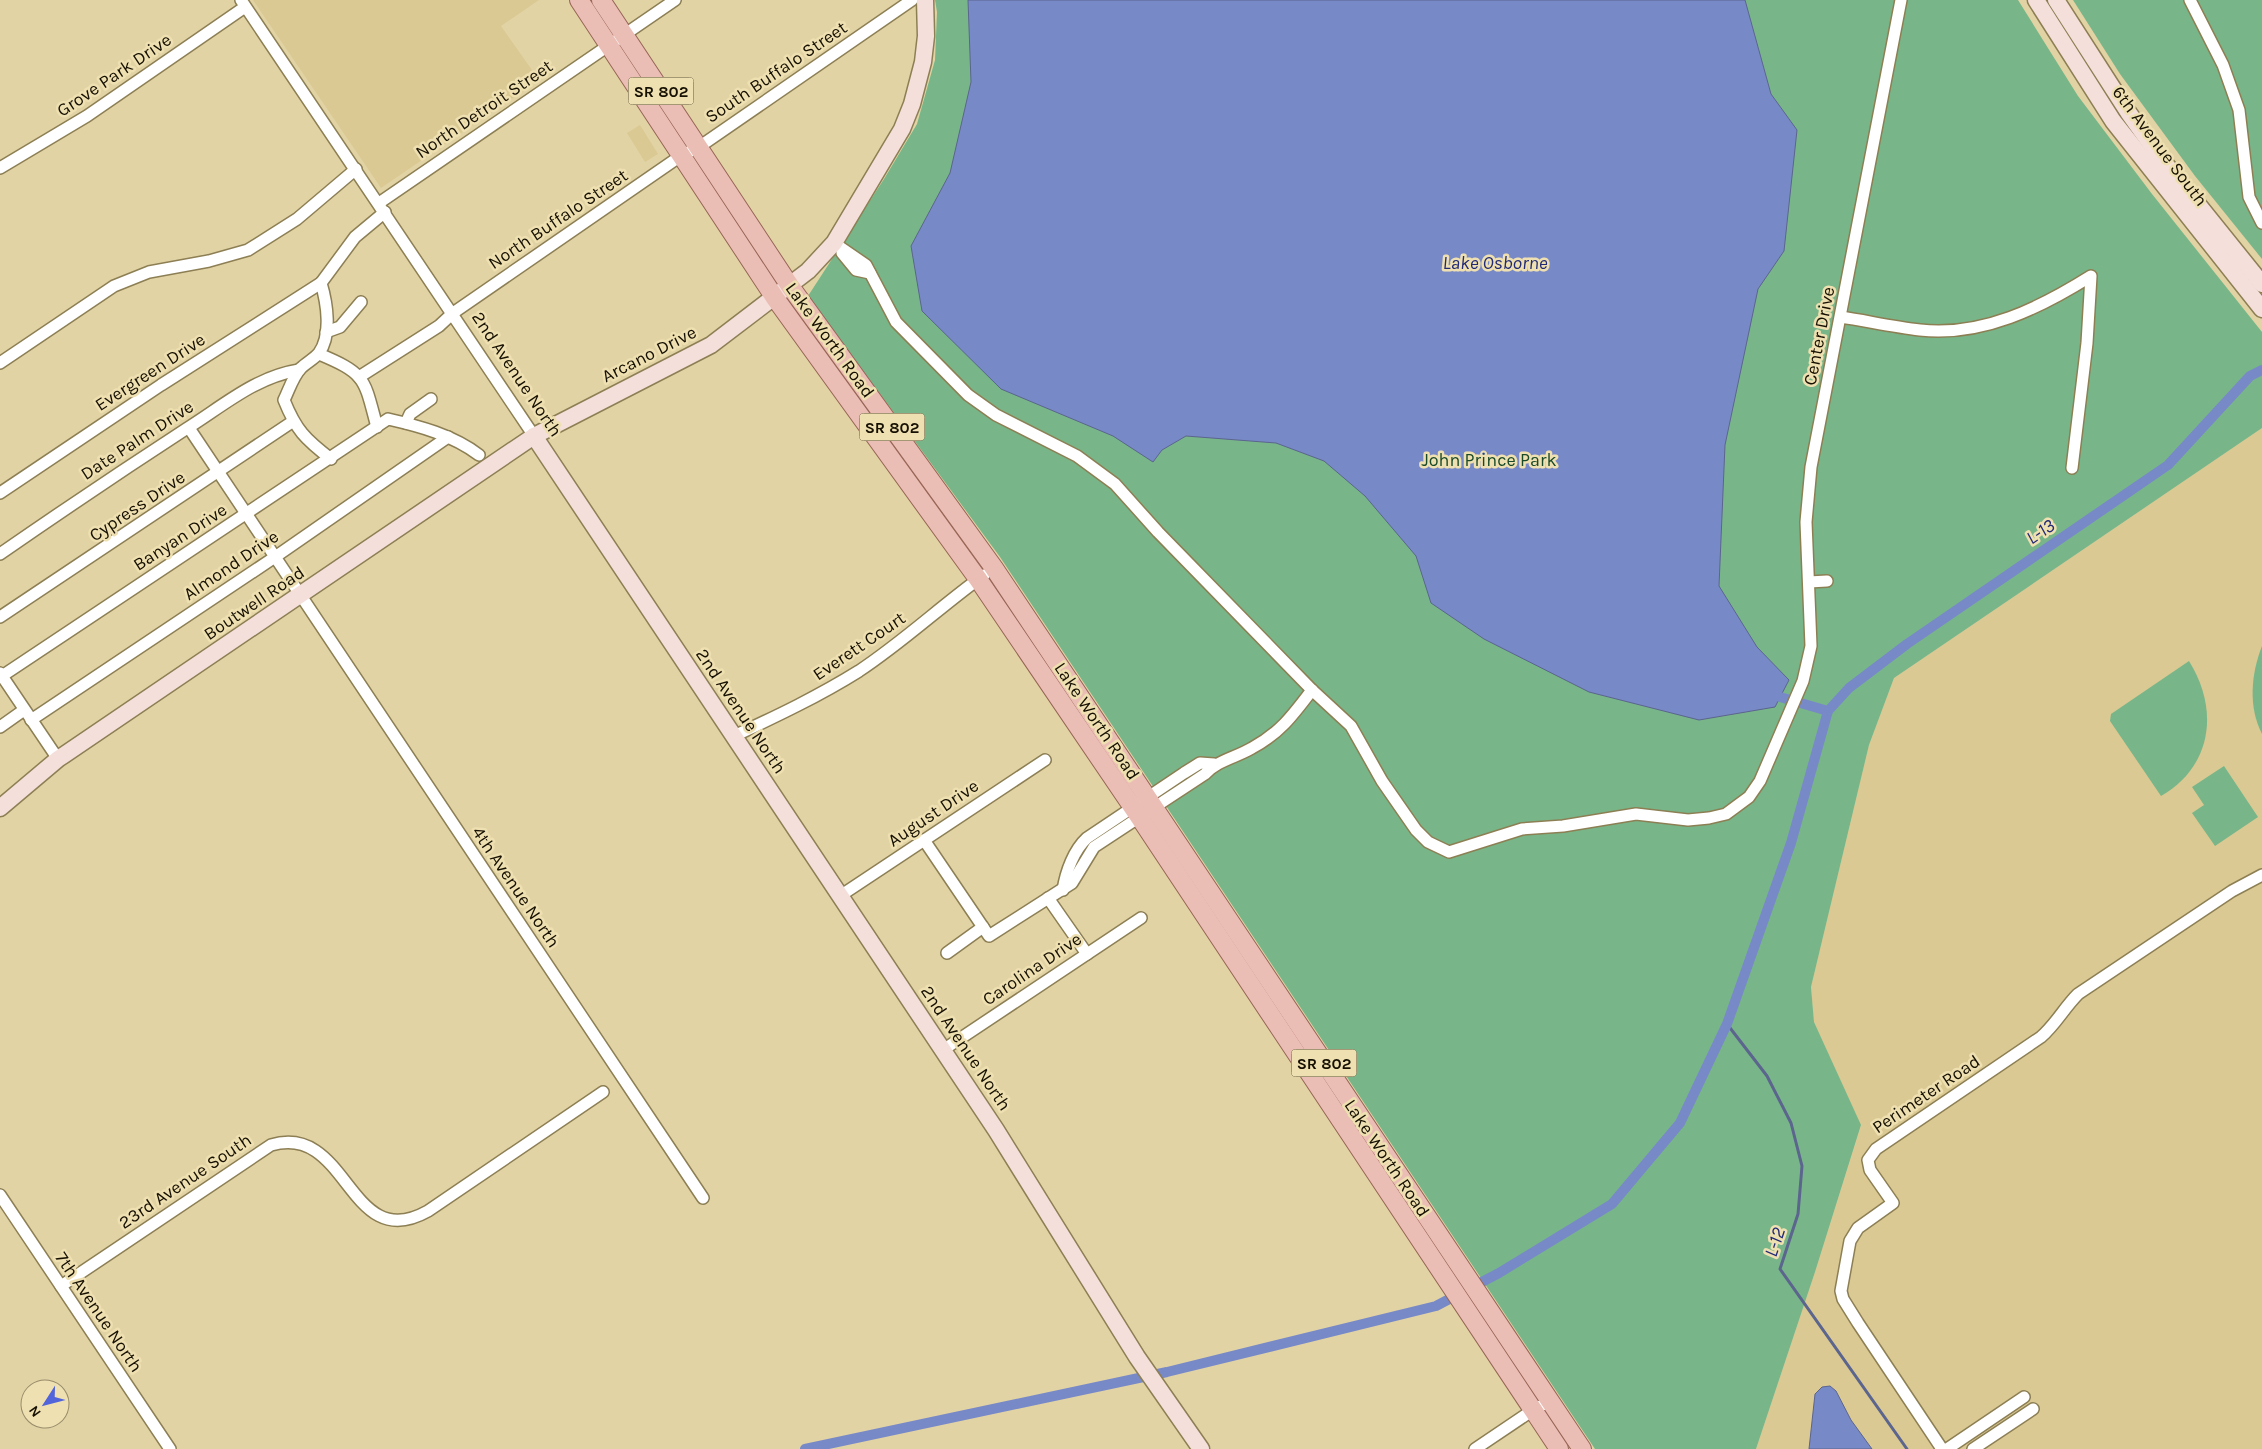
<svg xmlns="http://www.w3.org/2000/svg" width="2262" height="1449" viewBox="0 0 2262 1449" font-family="Karla,sans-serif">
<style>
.built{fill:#dac993}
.green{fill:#78b689}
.water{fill:#7889c8;stroke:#5b658d}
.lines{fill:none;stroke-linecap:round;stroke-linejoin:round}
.stream{stroke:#5b658d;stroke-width:3}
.canal{stroke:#7889c8;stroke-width:10}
.street-casing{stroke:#8d7f54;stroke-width:14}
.secondary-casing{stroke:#8d7f54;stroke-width:19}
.primary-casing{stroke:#976556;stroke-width:20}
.street{stroke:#fff;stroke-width:11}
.secondary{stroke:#f5dfda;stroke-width:16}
.primary{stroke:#ebbeb5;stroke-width:18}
.labels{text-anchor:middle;stroke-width:5;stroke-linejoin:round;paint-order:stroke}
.shield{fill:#efe0b1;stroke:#574e36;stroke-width:1}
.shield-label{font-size:16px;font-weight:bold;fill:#161002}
.street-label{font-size:18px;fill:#161002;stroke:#efe0b1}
.park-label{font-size:18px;fill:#184a2a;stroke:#efe0b1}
.water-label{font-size:19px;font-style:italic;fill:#222a76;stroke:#efe0b1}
</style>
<rect width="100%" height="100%" fill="#e2d3a5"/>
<g class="built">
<path d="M 253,0 L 539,0 L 501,26 L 539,80 L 381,188 Z"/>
<path d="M 640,125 L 658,154 L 645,162 L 627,133 Z"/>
<path d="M 2262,428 L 2262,1449 L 1756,1449 L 1815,1272 L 1861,1126 L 1814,1022 L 1811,987 L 1869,745 L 1894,678 Z"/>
</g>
<g class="green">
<path d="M 935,0 L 2018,0 L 2078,96 L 2152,194 L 2262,332 L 2262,428 L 1894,678 L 1869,745 L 1811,987 L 1814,1022 L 1861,1125 L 1815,1272 L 1756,1449 L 1595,1449 L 1000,557 L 808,296 L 884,179 L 917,124 L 935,60 L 937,12 Z"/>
<path d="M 2073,0 L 2262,0 L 2262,259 L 2195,176 L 2120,74 Z"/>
<path d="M 2262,646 L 2262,734 C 2248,707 2251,674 2262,646 Z"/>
<path d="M 2189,661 C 2219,709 2213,766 2161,796 L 2110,721 L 2111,714 Z"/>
<path d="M 2224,766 L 2258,817 L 2215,846 L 2192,813 L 2204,805 L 2192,787 Z"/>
</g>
<g class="water">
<path d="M 968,0 L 1745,0 L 1771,94 L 1797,130 L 1784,251 L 1758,289 L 1725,445 L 1719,586 L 1757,647 L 1789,680 L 1775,707 L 1699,720 L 1589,692 L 1484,639 L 1431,603 L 1416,556 L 1365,496 L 1324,461 L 1276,443 L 1186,436 L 1162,450 L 1153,462 L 1113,436 L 1001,389 L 922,311 L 911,246 L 950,173 L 971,82 Z"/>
<path d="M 1830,1386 L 1836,1391 L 1851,1420 L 1872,1449 L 1809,1449 L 1815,1394 L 1822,1387 Z"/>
</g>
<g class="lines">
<path class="stream" d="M 1727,1024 L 1767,1076 L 1791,1123 L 1802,1166 L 1798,1214 L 1780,1269 L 1907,1449"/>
<g class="canal">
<path d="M 1780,697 L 1828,711"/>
<path d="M 805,1449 L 1167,1372 L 1436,1306 L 1499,1273 L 1612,1204 L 1680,1123 L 1727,1024 L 1791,843 L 1828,711 L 1849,688 L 1907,644 L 2168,465 L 2250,376 L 2262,370"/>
</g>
<g class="street-casing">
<g id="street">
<path d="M 241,0 L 534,436"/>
<path d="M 2190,0 L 2223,65 L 2239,110 L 2249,197 L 2262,223"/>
<path d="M 0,168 L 87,116 L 245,7"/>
<path d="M 379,203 L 675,0"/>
<path d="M 834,243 L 866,265 L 896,322 L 968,395 L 996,415 L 1077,456 L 1115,484 L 1158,532 L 1312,690 L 1351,726 L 1382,781 L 1416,830 L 1428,842 L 1449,852 L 1522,829 L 1563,826 L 1636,814 L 1688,820 L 1709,818 L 1726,814 L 1749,797 L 1760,781 L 1803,681 L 1811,646 L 1806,522 L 1811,467 L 1901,0"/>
<path d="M 842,253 L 856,270 L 870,273"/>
<path d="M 1841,317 C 1867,321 1894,327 1920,330 C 1982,337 2040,308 2091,276 L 2087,343 L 2072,468"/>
<path d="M 326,332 L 340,327 L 361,302"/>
<path d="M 319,354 C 367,374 364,379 377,427"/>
<path d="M 0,363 L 114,286 L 149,272 L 209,261 L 248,250 L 297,219 L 356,169"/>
<path d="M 359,377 L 439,326 L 453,313 L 682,155 L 699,147 L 912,0"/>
<path d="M 406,423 L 410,414 L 431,399"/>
<path d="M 189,428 L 703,1198"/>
<path d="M 331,459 C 305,439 296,430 284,400 C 289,390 293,376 301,368 C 306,363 314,359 319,353 C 332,335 327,303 321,283 L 355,237 L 385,212"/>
<path d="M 0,493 L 161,385 L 321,283"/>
<path d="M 0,554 C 62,511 123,470 186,429 C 223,406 255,377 299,370"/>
<path d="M 1809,582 L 1827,581"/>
<path d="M 0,617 L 292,422"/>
<path d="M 0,673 L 58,759"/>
<path d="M 2,676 L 388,419 C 419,426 453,435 479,455"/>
<path d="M 31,720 L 275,557 L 448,437"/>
<path d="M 0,727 L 24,710"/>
<path d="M 734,736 C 777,716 819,696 859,671 C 903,642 941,606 984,575"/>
<path d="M 924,840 L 989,936 L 1072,883 L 1094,847 L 1205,774 C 1218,760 1235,758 1252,748 C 1280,733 1293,715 1312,690"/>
<path d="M 1063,890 C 1066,871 1074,850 1087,838 L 1184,773 L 1200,763 L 1214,764"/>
<path d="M 840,896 L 1045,760"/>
<path d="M 1048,898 L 1087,954"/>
<path d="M 947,953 L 983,927"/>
<path d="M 943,1050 L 1141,918"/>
<path d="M 0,1195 L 170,1449"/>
<path d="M 61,1286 L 271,1145 C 349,1122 348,1256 428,1211 L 603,1092"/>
<path d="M 1475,1449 L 1533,1410 L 1550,1401"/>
<path d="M 1942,1449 L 1858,1323 L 1843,1299 L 1841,1291 L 1850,1241 L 1858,1228 L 1893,1203 L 1870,1170 L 1868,1160 L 1876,1149 L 2041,1037 C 2056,1024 2064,1008 2078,994 L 2232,891 L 2262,875"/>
<path d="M 1947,1449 L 2024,1397"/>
<path d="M 1973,1449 L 2033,1409"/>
</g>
</g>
<g class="secondary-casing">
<g id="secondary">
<path d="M 2036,0 L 2113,121 L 2262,309"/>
<path d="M 2056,0 L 2128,112 L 2163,161 L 2262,284"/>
<path d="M 534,436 L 996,1130 L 1137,1357 L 1201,1449"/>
<path d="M 0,808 L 58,759 L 534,436 L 711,345 L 808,271 L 834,243 L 902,129 L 912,104 L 923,62 L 926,36 L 925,0"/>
</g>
</g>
<g class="primary-casing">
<g id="primary">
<path d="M 579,0 L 775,298 L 978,579 L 1140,818 L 1559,1449"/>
<path d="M 601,0 L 790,286 L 994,568 L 1582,1449"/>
</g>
</g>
<use href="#street" class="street"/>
<use href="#secondary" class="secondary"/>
<use href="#primary" class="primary"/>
</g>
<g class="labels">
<g class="shield">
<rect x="628.5" y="77.5" width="65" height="27" rx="4"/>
<rect x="859.5" y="413.5" width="65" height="27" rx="4"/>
<rect x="1291.5" y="1049.5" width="65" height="27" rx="4"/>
</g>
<g class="shield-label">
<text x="661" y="97">SR 802</text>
<text x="892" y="433">SR 802</text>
<text x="1324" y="1069">SR 802</text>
</g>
<g class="street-label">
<text transform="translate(776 72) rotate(-34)" y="6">South Buffalo Street</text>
<text transform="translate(114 75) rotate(-34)" y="6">Grove Park Drive</text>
<text transform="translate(484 109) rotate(-34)" y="6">North Detroit Street</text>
<text transform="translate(2160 146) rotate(53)" y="6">6th Avenue South</text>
<text transform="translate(558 219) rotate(-34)" y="6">North Buffalo Street</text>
<text transform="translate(1819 336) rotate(-79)" y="6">Center Drive</text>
<text transform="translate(830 340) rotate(54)" y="6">Lake Worth Road</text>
<text transform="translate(649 354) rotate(-27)" y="6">Arcano Drive</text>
<text transform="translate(150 372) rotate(-33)" y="6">Evergreen Drive</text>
<text transform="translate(517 374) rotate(56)" y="6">2nd Avenue North</text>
<text transform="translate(137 440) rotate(-33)" y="6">Date Palm Drive</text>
<text transform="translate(137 506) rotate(-34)" y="6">Cypress Drive</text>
<text transform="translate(180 537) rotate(-33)" y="6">Banyan Drive</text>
<text transform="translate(231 565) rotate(-34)" y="6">Almond Drive</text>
<text transform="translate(254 603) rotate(-34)" y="6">Boutwell Road</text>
<text transform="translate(859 646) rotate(-34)" y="6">Everett Court</text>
<text transform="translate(741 711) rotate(56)" y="6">2nd Avenue North</text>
<text transform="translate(1097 721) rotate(56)" y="6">Lake Worth Road</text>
<text transform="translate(933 813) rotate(-34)" y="6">August Drive</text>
<text transform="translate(516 887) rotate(56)" y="6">4th Avenue North</text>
<text transform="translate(1032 969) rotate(-34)" y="6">Carolina Drive</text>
<text transform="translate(966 1048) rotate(56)" y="6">2nd Avenue North</text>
<text transform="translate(1926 1094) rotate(-34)" y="6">Perimeter Road</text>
<text transform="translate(1387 1158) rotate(56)" y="6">Lake Worth Road</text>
<text transform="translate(185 1181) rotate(-34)" y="6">23rd Avenue South</text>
<text transform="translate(99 1312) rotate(56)" y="6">7th Avenue North</text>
</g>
<g class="park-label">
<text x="1489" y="466">John Prince Park</text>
</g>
<g class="water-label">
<text x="1495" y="269">Lake Osborne</text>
<text transform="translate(2040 531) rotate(-34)" y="7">L-13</text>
<text transform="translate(1774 1242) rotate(-72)" y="7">L-12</text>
</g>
</g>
<g transform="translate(45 1404) rotate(234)"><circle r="24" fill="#efe0b1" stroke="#988d6b"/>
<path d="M0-4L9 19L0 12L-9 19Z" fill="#5164d9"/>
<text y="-8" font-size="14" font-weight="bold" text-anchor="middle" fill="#161002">N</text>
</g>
</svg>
